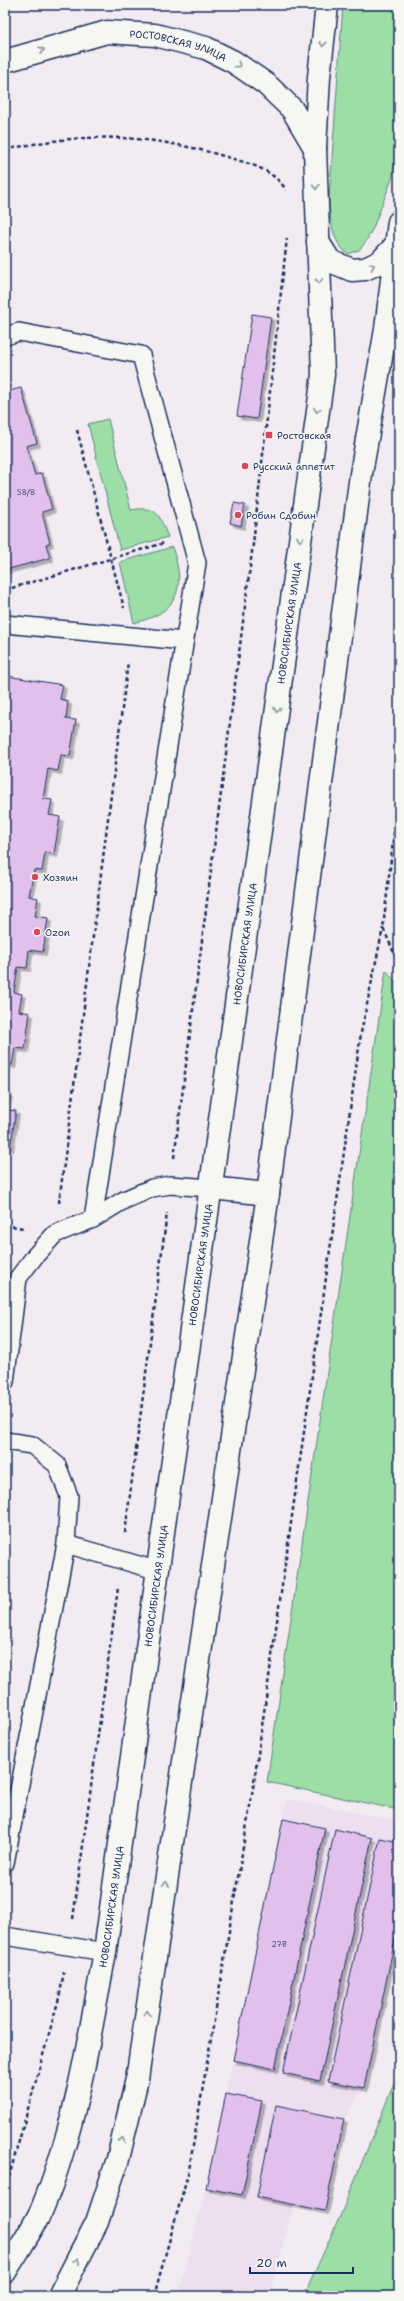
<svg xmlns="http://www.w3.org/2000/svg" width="404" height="2301" viewBox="0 0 404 2301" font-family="'Shantell Sans',sans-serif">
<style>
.built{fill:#eddef0}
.green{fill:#9ddda6;stroke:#5c8682}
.building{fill:#e1c0ec;stroke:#1b2f5e;filter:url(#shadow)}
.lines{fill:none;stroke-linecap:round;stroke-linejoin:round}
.lane-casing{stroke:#1b2f5e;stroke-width:20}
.secondary-casing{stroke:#1b2f5e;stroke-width:25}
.path{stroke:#1b2f5e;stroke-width:2.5;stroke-dasharray:4 3;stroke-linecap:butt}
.lane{stroke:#f6f6f2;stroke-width:17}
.secondary{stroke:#f6f6f2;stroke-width:22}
.oneway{stroke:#8892a8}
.poi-dot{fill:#d1495b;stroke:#f6f6f2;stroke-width:1.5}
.labels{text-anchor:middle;stroke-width:3;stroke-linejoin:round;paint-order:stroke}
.number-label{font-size:8px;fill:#4c5382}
.street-label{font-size:10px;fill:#1b2f5e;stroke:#f6f6f2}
.poi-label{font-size:10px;fill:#1b2f5e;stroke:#f6f6f2;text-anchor:start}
</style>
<defs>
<filter id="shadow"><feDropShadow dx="3.5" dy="3.5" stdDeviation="0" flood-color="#0004"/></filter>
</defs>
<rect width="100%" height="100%" fill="#f2ebf1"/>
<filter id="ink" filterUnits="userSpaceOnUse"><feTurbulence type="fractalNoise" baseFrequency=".025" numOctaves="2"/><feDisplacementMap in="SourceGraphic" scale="8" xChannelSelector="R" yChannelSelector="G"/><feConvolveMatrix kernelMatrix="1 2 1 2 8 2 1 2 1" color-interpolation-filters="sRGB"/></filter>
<g filter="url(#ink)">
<path class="built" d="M 287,1799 L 399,1821 L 399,1940 L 395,1940 L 364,2088 L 344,2119 L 325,2211 L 294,2205 L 269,2296 L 178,2296 L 206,2188 Z"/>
<g class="green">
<path d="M 343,5 L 399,5 L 399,139 L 392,179 L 373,228 L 365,243 L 359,250 L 348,254 C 332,243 330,219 329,200 Z"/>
<path d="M 108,419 L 131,510 C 159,505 159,516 168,537 L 120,550 L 88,424 Z"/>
<path d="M 172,547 C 187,588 178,613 134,623 L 120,562 Z"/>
<path d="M 386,970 L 399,986 L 399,1810 L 267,1782 Z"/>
<path d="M 399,2071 L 399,2296 L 304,2296 L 341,2214 Z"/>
</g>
<g class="building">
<path d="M 252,314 L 271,317 L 257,419 L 237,416 Z"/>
<path d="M 21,388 L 37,443 L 26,446 L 35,475 L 42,473 L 52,509 L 42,512 L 50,543 L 46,544 L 50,558 L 5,570 L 5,392 Z"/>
<path d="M 234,503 L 245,505 L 241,526 L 230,523 Z"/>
<path d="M 7,676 L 63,685 L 60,699 L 68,701 L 66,719 L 76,720 L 70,756 L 61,755 L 58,771 L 48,769 L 43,799 L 52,800 L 49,815 L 60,817 L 54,854 L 45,852 L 42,871 L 34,870 L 29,896 L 38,898 L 35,916 L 48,918 L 43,952 L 29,950 L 27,968 L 18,967 L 14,992 L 22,994 L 19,1011 L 30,1013 L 25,1049 L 15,1048 L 12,1065 L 5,1064 Z"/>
<path d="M 5,1091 L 9,1092 L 6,1110 L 16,1111 L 10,1148 L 5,1148 Z"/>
<path d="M 283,1819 L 325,1828 L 275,2069 L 233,2060 Z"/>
<path d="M 335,1829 L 372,1838 L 320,2081 L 283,2073 Z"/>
<path d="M 380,1838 L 399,1842 L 399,1940 L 395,1939 L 364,2088 L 328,2081 Z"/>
<path d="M 226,2094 L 262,2101 L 242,2195 L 206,2188 Z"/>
<path d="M 276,2105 L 344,2119 L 325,2211 L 257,2197 Z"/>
</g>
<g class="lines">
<g class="lane-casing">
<g id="lane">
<path d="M 5,336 L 19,332 L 141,355 L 197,563 L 93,1219"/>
<path d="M 5,624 L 184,641"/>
<path d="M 5,1382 L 18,1278 L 35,1256 L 55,1234 L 93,1219 L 124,1200 L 152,1188 L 170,1185 L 211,1188"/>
<path d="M 5,1441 L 32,1445 L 57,1465 L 69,1496 L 66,1544 L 5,1863"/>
<path d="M 66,1544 L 159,1571"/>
<path d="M 5,1936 L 105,1952"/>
</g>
</g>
<g class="secondary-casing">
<g id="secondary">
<path id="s1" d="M 5,61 L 107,32 L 155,35 L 206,48 L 234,62 L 266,84 L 292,109 L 315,148"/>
<path d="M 318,242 L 330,261 L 352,270 L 365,269 L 380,262 L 395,246"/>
<path d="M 211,1188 L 268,1194"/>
<path id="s2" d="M 5,2272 C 17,2252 32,2231 42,2209 C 76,2127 89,2039 105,1952 L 323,375 L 315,148 L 319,77 L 327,5"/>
<path d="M 59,2296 L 97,2222 L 118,2159 L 137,2079 L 268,1194 L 361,474 L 386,329 L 399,222"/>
</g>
</g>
<g class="path">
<path d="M 5,150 C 85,131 149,134 227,157 C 250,164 273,169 286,190"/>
<path d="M 77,430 L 124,608"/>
<path d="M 5,590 L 164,543"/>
<path d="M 399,790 L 383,928 L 399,964"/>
<path d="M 174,1158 L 253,544 L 287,238"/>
<path d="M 59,1203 L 128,662"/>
<path d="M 5,1225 L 23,1228"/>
<path d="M 125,1533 L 167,1213"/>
<path d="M 73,1919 L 118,1588"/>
<path d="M 5,2191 L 59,1998 L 64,1972"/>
<path d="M 154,2296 L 189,2170 L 254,1782 L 361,1033 L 383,928"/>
</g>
<use href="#lane" class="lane"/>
<use href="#secondary" class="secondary"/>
</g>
<defs><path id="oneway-chevron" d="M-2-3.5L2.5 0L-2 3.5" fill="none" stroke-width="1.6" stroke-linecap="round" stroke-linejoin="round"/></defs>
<g class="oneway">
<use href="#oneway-chevron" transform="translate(323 44) rotate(96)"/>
<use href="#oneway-chevron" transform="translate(42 50) rotate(-16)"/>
<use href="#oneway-chevron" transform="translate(238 65) rotate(34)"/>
<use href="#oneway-chevron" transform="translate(316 187) rotate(88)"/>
<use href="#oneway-chevron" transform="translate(372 266) rotate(-22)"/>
<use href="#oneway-chevron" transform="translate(319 281) rotate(88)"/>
<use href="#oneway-chevron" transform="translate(317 410) rotate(98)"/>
<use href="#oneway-chevron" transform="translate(300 539) rotate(98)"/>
<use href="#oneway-chevron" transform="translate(277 710) rotate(98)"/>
<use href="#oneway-chevron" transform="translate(166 1884) rotate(-82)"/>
<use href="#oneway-chevron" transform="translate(147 2013) rotate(-82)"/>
<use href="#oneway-chevron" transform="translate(122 2140) rotate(-77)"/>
<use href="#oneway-chevron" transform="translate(77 2261) rotate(-63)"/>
</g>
</g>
<g class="poi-dot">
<rect x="265" y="431" width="8" height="8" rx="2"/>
<circle cx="245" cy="466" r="4"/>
<circle cx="238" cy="515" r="4"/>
<circle cx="35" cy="877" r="4"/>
<circle cx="37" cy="932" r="4"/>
</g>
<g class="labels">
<g class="number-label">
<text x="26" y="495">58/8</text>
<text x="279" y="1947">27В</text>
</g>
<g class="street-label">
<text dy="4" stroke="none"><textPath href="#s1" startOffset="179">РОСТОВСКАЯ УЛИЦА</textPath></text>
<text dy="4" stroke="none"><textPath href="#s2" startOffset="1680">НОВОСИБИРСКАЯ УЛИЦА</textPath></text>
<text dy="4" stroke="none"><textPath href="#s2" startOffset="1356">НОВОСИБИРСКАЯ УЛИЦА</textPath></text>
<text dy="4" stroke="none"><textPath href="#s2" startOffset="1032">НОВОСИБИРСКАЯ УЛИЦА</textPath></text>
<text dy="4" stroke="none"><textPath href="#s2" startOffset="708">НОВОСИБИРСКАЯ УЛИЦА</textPath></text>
<text dy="4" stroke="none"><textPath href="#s2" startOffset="384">НОВОСИБИРСКАЯ УЛИЦА</textPath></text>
</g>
<g class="poi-label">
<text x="277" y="439">Ростовская</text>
<text x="253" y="470">Русский аппетит</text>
<text x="246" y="519">Робин Сдобин</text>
<text x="43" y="881">Хозяин</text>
<text x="45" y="936">Ozon</text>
</g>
</g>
<rect width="404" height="2301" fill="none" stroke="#f6f6f2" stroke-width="20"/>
<rect x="10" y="10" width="384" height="2281" fill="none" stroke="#1b2f5e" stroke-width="1.5" filter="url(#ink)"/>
<path d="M250 2267v6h103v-6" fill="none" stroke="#1b2f5e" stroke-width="2"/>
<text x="256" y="2267" font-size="12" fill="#1b2f5e" stroke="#f6f6f2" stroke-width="3" paint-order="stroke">20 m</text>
</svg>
